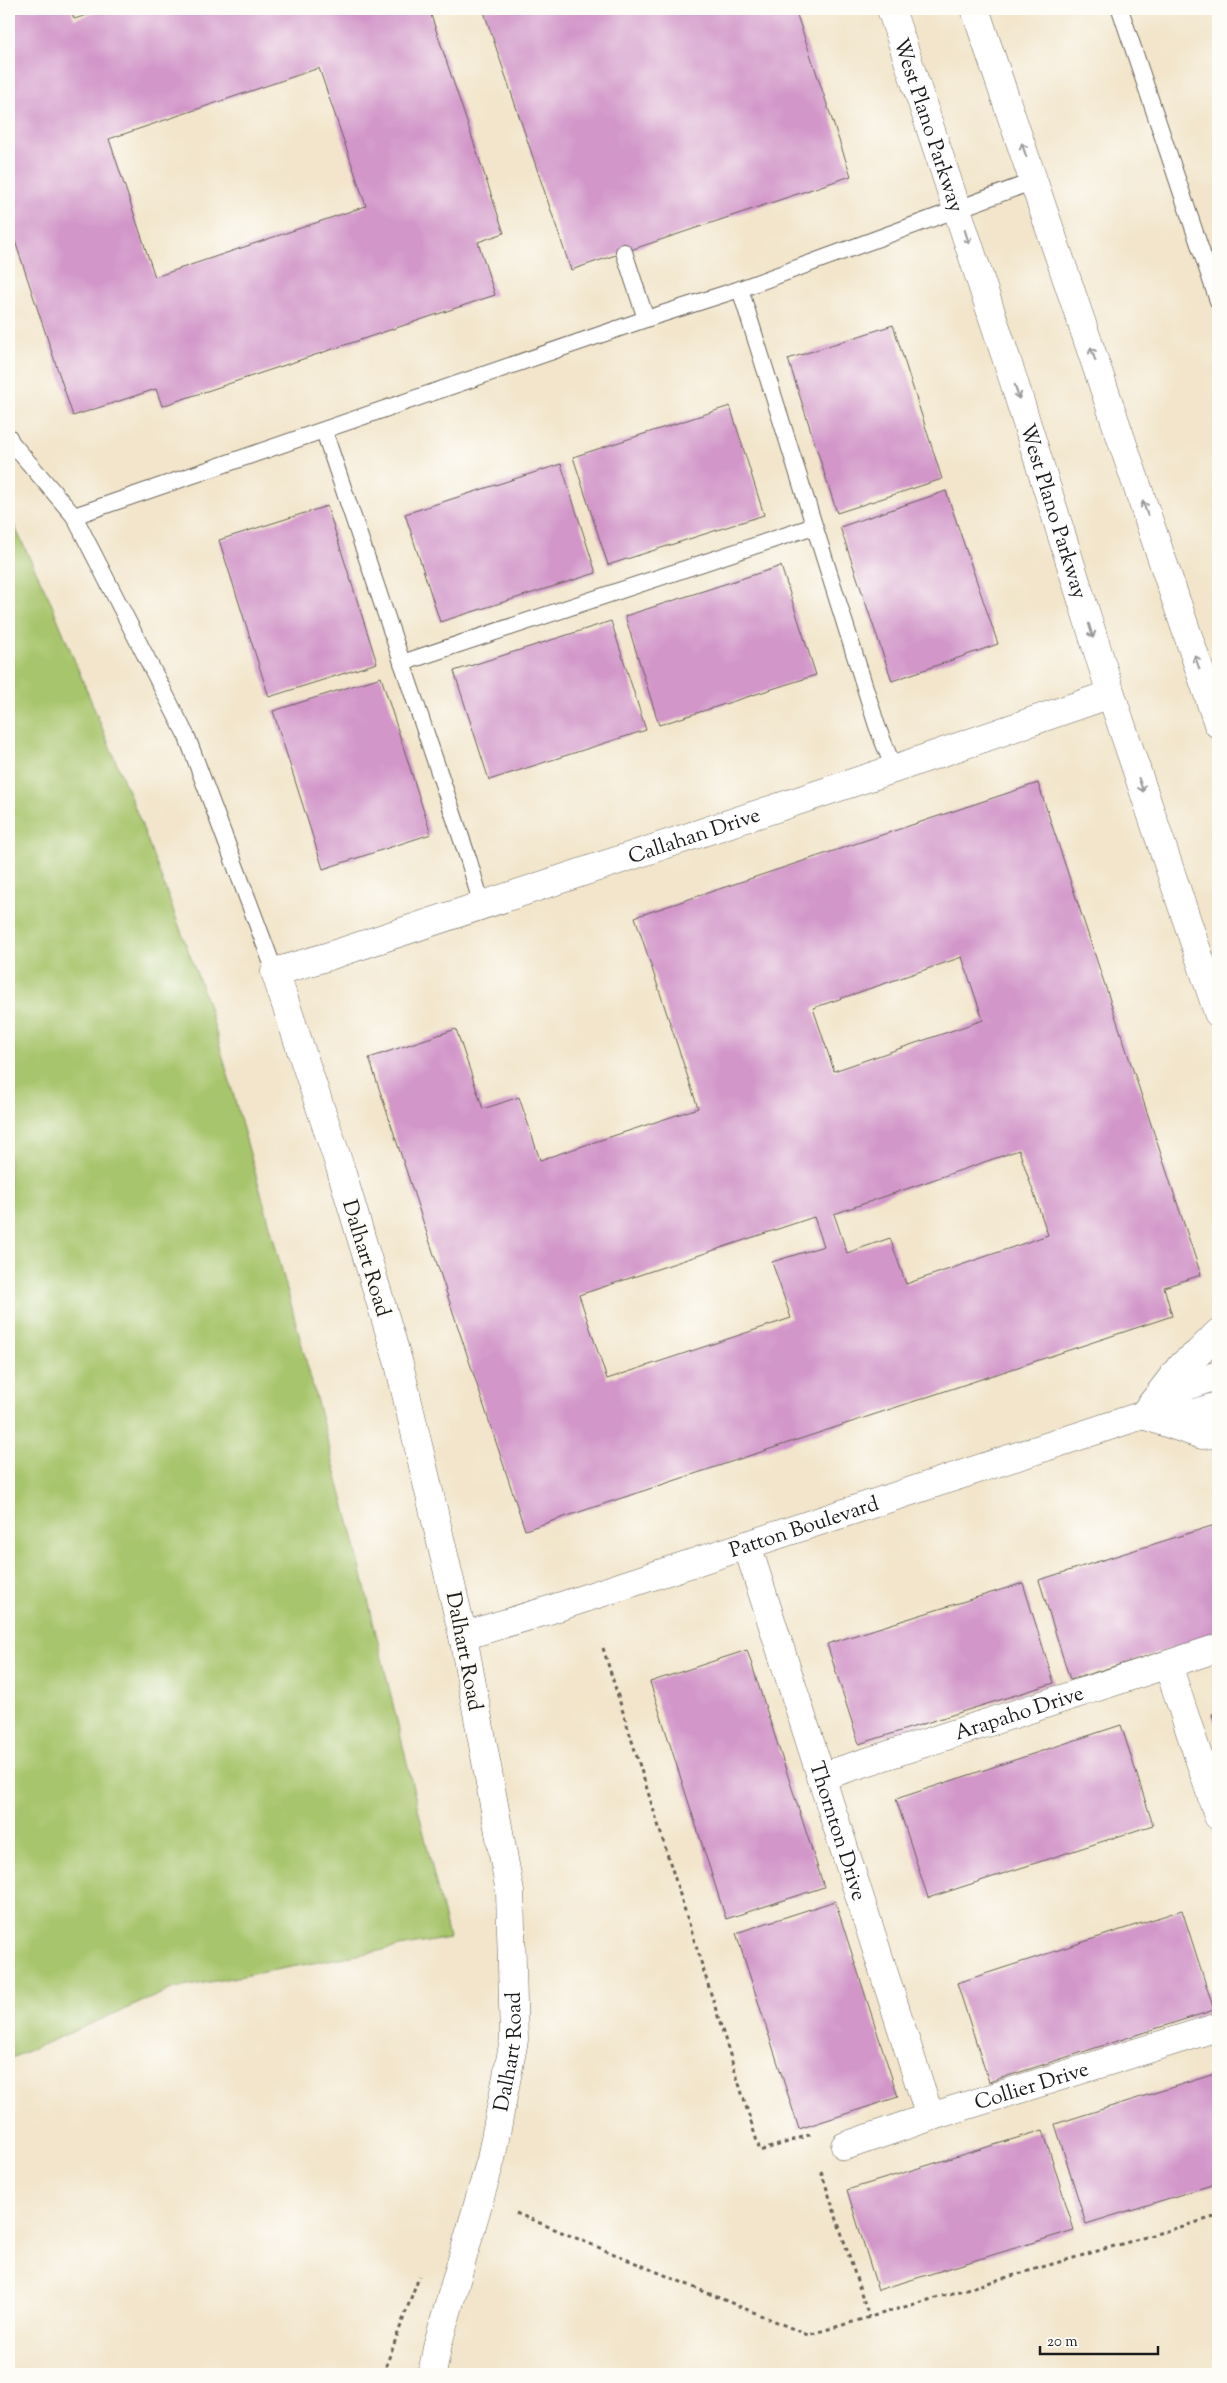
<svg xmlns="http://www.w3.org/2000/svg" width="1227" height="2383" viewBox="0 0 1227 2383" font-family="'Sorts Mill Goudy',serif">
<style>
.green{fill:#a7c56c;stroke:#627044}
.building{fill:#d296c9;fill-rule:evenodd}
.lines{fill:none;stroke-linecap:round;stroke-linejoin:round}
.service-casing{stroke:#676259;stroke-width:18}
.minor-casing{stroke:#676259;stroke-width:29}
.secondary-casing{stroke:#676259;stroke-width:29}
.path{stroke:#676259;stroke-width:3;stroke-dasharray:4 4;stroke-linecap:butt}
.service{stroke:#fff;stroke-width:16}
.minor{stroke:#fff;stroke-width:28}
.secondary{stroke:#fff;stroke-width:28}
.oneway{stroke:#999}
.labels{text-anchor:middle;stroke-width:5;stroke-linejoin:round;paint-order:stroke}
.street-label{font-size:21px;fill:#1c1c1c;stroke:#fdfcf7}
</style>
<rect width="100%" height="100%" fill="#fdfcf7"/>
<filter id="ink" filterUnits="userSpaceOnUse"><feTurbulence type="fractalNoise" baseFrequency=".02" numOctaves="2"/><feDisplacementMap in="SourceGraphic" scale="10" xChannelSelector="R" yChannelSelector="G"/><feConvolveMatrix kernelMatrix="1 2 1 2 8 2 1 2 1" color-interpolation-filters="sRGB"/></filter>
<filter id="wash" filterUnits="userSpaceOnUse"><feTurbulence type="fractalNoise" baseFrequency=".0096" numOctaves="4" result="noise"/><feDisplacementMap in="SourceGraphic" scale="20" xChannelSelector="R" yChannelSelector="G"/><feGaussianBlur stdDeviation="1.12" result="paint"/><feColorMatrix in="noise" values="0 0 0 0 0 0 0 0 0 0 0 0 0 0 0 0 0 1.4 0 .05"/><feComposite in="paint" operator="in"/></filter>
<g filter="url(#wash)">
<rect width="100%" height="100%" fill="#f2e5cb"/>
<path class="green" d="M 9,515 L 49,598 L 141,823 L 208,1004 L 268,1218 L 352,1533 L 449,1938 L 172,1989 L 9,2059 Z"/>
<g id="blocks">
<g class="building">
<path d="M 9,9 L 71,9 L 74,19 L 107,9 L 429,9 L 504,233 L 478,242 L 495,295 L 162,406 L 156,389 L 73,416 L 9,223 ZM 319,68 L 366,206 L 155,277 L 109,139 Z"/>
<path d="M 483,9 L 795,9 L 851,176 L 571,270 Z"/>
<path d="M 893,325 L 942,479 L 837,513 L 788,359 Z"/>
<path d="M 730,406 L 764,515 L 608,565 L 573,457 Z"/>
<path d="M 561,464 L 596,573 L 440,622 L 405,514 Z"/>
<path d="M 946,491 L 998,644 L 892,681 L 840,527 Z"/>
<path d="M 327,506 L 377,663 L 269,697 L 219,540 Z"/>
<path d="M 781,566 L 816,675 L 659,725 L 625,616 Z"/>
<path d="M 611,621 L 646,730 L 489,780 L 454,671 Z"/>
<path d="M 381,677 L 431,834 L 323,869 L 273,711 Z"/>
<path d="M 1038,783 L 1201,1275 L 1164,1287 L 1172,1316 L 525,1530 L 369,1058 L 456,1029 L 483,1109 L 519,1097 L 540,1160 L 698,1108 L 635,917 ZM 962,957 L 983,1020 L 834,1071 L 813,1008 ZM 1019,1150 L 1048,1235 L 906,1284 L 890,1238 L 847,1253 L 834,1214 ZM 814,1217 L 824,1246 L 772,1262 L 791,1318 L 607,1379 L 579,1295 Z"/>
<path d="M 1218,1524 L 1218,1634 L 1070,1680 L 1039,1580 Z"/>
<path d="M 1023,1583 L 1054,1683 L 859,1744 L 827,1644 Z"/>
<path d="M 747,1650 L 824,1887 L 726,1919 L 650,1682 Z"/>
<path d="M 1218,1712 L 1218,1733 L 1212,1714 Z"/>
<path d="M 1121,1725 L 1153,1825 L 928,1898 L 896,1799 Z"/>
<path d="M 835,1901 L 898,2097 L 799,2129 L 736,1933 Z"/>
<path d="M 1182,1910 L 1214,2010 L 989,2082 L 957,1983 Z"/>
<path d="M 1218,2073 L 1218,2183 L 1086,2224 L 1055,2124 Z"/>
<path d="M 1043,2130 L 1074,2230 L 878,2290 L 847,2190 Z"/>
</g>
</g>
</g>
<g filter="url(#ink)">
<use href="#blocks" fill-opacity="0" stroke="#676259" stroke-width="1"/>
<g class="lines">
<g class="service-casing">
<g id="service">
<path d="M 1120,9 L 1218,301"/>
<path d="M 624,252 L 646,319"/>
<path d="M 740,289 L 877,726 L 894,769"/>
<path d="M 324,431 L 469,861 L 482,906"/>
<path d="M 9,437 L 11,442 L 74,516"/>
<path d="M 402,663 L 814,526"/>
<path d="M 275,972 L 187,737 L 74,516 L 646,319 L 740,289 L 1034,181"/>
</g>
</g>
<g class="minor-casing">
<g id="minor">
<path d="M 1145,1415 L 1195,1413 L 1218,1406"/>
<path id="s1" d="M 747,1545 L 930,2117"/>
<path id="s2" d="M 463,1636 L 546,1611 L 1143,1415 L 1187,1386 L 1218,1375"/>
<path d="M 1168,1665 L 1218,1816"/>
<path id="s3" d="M 820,1777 L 1218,1648"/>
<path id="s4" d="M 845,2146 L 930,2117 L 1218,2027"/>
<path id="s5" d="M 432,2374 L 438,2343 L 491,2159 L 514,2040 L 510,1892 L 463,1636 L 399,1364 L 340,1167 L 275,972 L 326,957 L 894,769 L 1111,694"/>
</g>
</g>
<g class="secondary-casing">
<g id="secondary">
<path id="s6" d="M 891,9 L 1013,379 L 1111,694 L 1218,1013"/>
<path d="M 975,9 L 1218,724"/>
<path d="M 1218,1333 L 1198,1353 L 1181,1366 L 1143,1415 L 1202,1435 L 1218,1434"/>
</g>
</g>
<g class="path">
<path d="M 603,1648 L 760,2151 L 809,2135 L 810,2139"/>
<path d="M 821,2171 L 869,2317"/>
<path d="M 516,2213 L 808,2335 L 1218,2216"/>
<path d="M 383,2374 L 419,2276"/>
</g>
<use href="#service" class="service"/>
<use href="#minor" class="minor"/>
<use href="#secondary" class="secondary"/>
</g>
<defs><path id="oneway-shaft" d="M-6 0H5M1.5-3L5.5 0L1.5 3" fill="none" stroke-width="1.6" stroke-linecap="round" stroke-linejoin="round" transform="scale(1.25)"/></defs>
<g class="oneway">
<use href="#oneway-shaft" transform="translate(1024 150) rotate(-109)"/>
<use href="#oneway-shaft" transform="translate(967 237) rotate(72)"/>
<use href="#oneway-shaft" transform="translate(1093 354) rotate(-109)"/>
<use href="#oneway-shaft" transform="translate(1017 392) rotate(73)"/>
<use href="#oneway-shaft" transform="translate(1145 508) rotate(-109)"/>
<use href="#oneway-shaft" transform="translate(1091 631) rotate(73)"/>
<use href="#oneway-shaft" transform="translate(1197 662) rotate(-109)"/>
<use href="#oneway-shaft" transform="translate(1141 785) rotate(71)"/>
</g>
</g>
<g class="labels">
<g class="street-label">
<text dy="7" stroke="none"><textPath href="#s6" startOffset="122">West Plano Parkway</textPath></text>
<text dy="7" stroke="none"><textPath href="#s6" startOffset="528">West Plano Parkway</textPath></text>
<text dy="7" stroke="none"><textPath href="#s5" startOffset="1884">Callahan Drive</textPath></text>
<text transform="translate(367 1258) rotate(73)" y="7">Dalhart Road</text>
<text dy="7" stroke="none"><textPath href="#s2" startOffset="358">Patton Boulevard</textPath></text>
<text transform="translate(465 1651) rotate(79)" y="7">Dalhart Road</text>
<text dy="7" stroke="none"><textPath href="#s3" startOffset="209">Arapaho Drive</textPath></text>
<text dy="7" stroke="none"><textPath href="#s1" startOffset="300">Thornton Drive</textPath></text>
<text dy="7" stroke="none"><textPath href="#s5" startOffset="332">Dalhart Road</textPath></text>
<text dy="7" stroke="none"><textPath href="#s4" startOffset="196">Collier Drive</textPath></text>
</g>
</g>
<rect width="1227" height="2383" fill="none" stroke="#fdfcf7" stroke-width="30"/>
<path d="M1040 2346v8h118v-8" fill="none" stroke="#1c1c1c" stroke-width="2.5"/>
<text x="1047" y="2346" font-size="15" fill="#1c1c1c" stroke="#fdfcf7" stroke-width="4" paint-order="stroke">20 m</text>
</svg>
